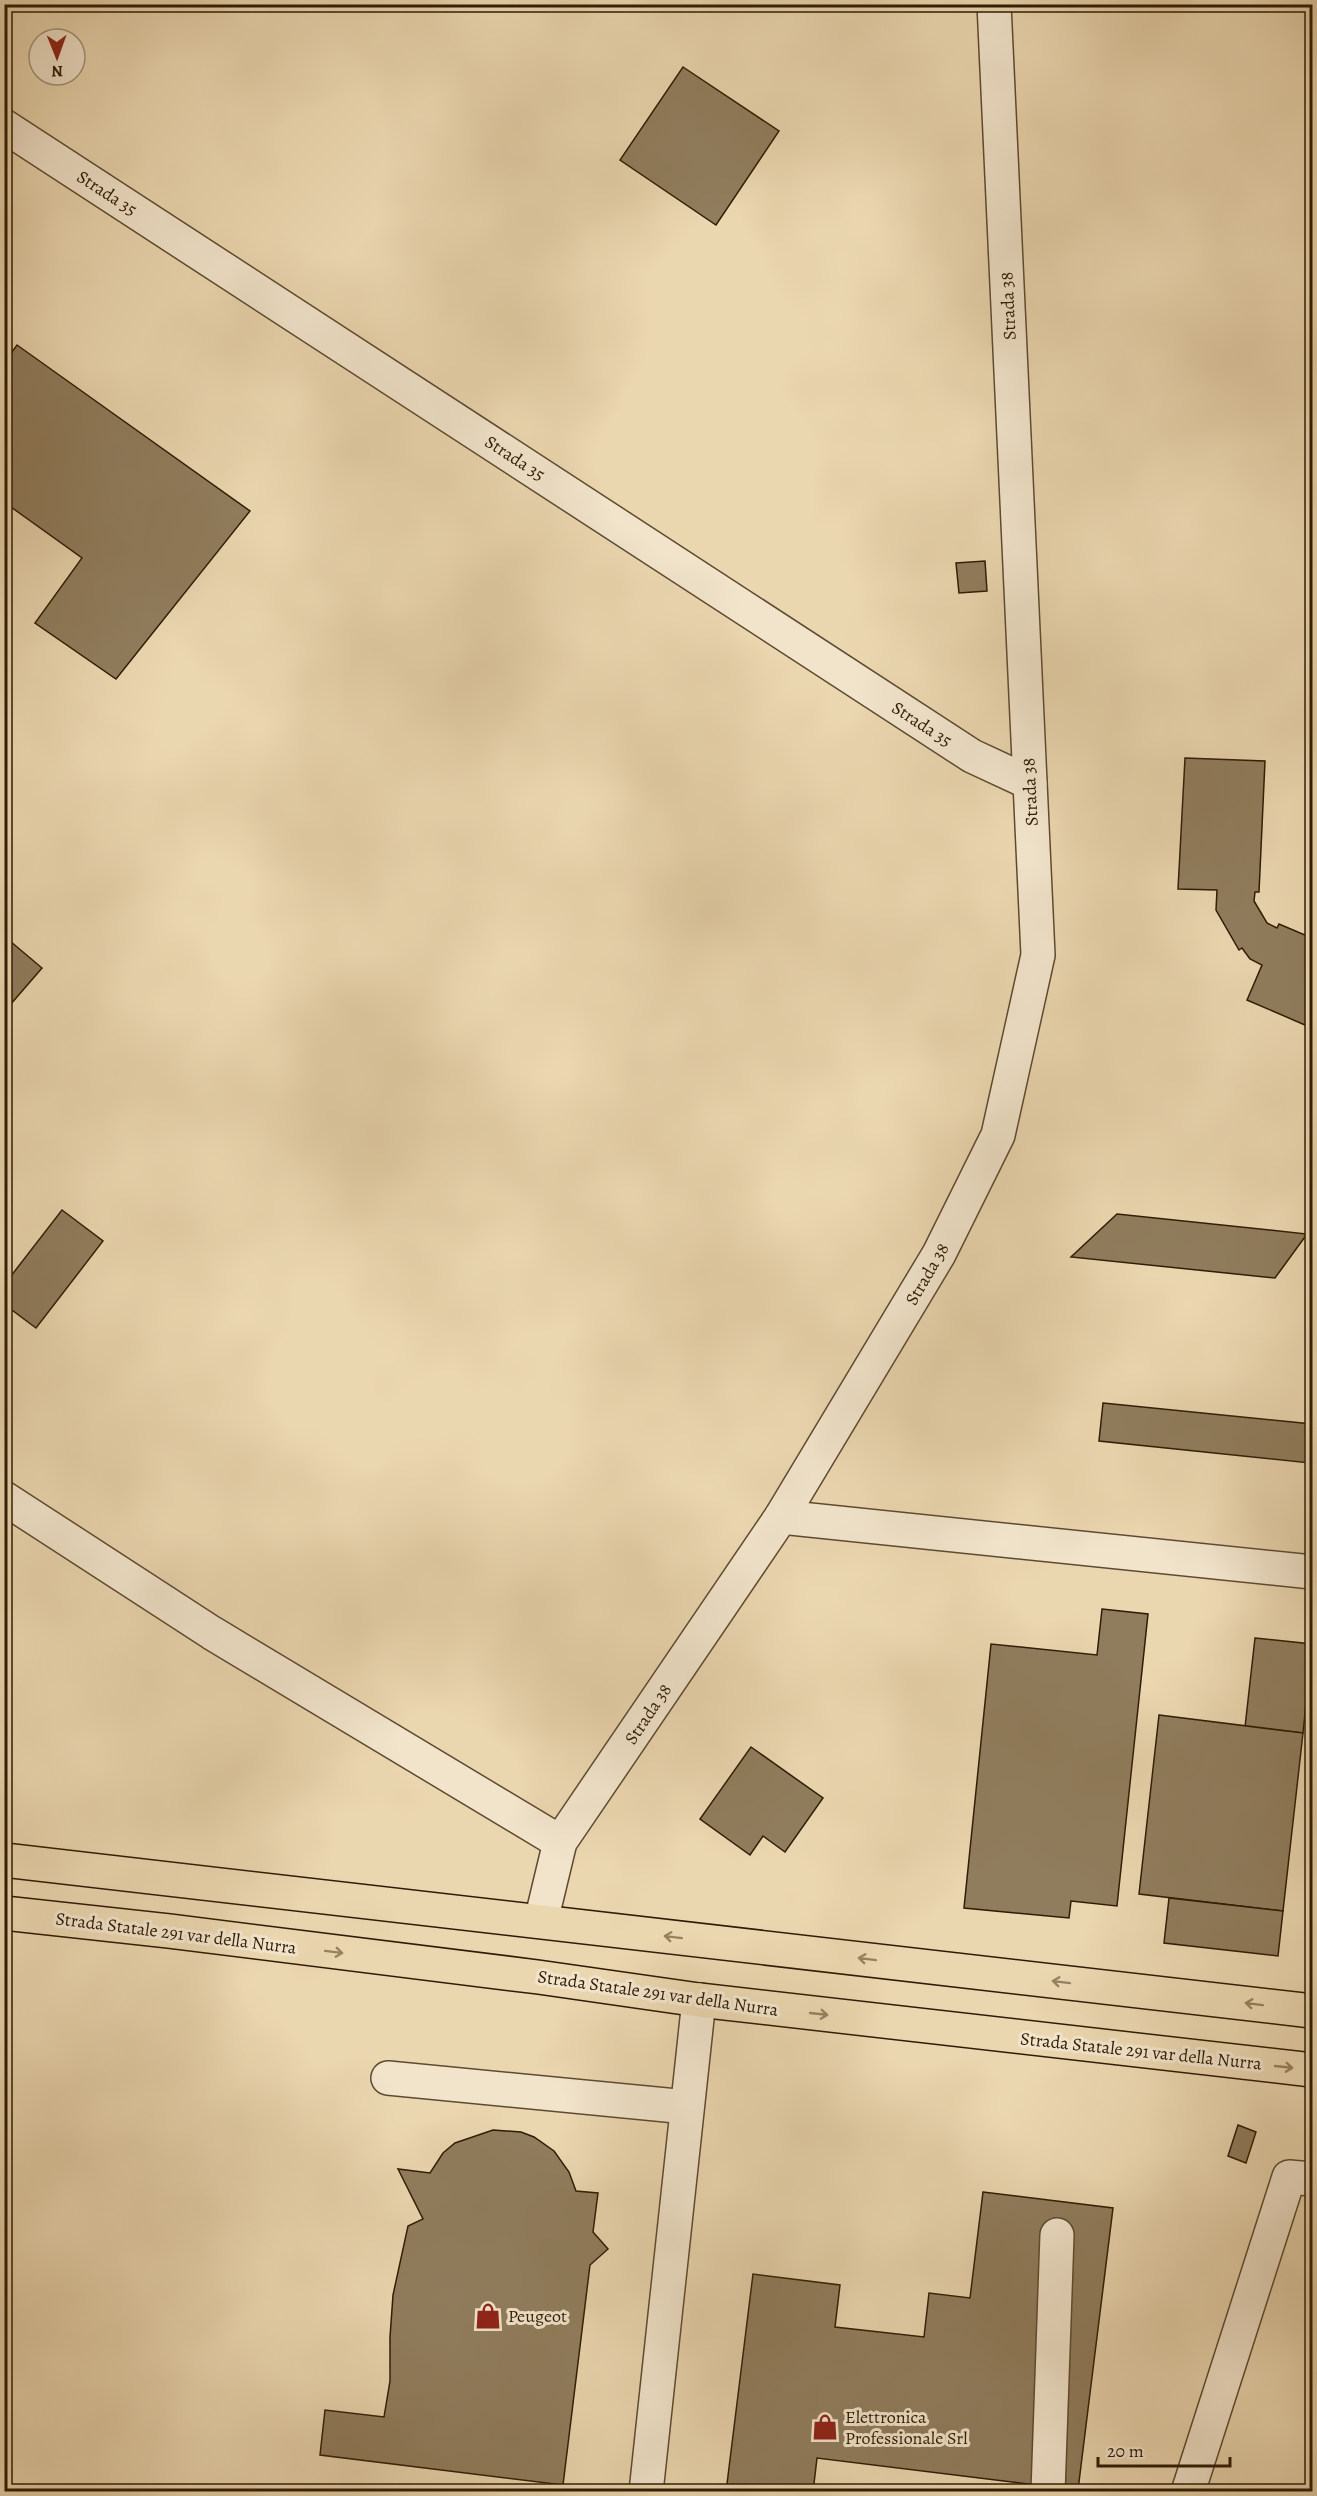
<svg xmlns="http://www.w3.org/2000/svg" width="1317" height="2496" viewBox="0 0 1317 2496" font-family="Alegreya,serif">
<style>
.building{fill:#907d5d;stroke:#2f1c05;stroke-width:1.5}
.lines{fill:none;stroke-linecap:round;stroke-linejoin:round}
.minor-casing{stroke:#5e4a30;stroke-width:36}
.major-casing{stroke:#2f1c05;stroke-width:36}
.minor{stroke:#f1e4cb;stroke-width:33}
.major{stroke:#ead6af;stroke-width:33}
.oneway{stroke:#968262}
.labels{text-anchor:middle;stroke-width:6;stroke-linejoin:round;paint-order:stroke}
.street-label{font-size:18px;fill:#2f1c05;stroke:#f1e4cb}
.poi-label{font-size:18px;fill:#2f1c05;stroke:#f1e4cb;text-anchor:start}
</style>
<rect width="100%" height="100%" fill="#ead6af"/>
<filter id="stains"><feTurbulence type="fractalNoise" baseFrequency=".00333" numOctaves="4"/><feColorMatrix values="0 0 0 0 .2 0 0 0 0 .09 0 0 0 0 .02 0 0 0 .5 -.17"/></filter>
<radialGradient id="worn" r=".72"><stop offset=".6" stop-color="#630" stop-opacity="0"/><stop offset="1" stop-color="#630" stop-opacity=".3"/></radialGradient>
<g class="building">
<path d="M 683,67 L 779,131 L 716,225 L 620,160 Z"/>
<path d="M 17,345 L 250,511 L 116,679 L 35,623 L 82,558 L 4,502 L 4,363 Z"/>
<path d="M 985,561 L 987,591 L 959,593 L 956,563 Z"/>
<path d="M 1185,758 L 1265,761 L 1259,892 L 1255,892 L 1254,901 L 1267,923 L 1277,928 L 1279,924 L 1312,938 L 1312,1028 L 1247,1000 L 1262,965 L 1250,959 L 1242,948 L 1239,950 L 1216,910 L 1217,890 L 1178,889 Z"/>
<path d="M 4,936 L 42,968 L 4,1012 Z"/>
<path d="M 62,1210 L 103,1241 L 36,1328 L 4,1304 L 4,1285 Z"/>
<path d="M 1117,1214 L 1307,1234 L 1275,1278 L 1071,1257 Z"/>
<path d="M 1103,1403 L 1312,1424 L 1310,1463 L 1099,1441 Z"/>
<path d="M 1102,1609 L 1148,1614 L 1117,1906 L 1071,1901 L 1069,1918 L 964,1908 L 991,1644 L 1097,1655 Z"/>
<path d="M 1255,1638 L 1312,1644 L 1303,1733 L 1245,1727 Z"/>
<path d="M 1159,1715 L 1303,1733 L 1283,1911 L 1139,1894 Z"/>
<path d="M 751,1747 L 823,1798 L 785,1852 L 763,1836 L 750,1855 L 700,1819 Z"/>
<path d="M 1169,1898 L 1283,1911 L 1278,1956 L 1164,1943 Z"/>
<path d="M 1238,2125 L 1256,2132 L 1246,2163 L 1228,2156 Z"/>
<path d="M 493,2130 L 521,2132 L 534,2137 L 554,2151 L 569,2172 L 576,2191 L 598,2193 L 593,2232 L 608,2249 L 590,2265 L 563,2485 L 320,2455 L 325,2410 L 384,2417 L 390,2381 L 390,2337 L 393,2295 L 408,2226 L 423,2219 L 398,2169 L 430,2173 L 443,2153 L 455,2143 Z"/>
<path d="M 983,2192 L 1113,2208 L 1078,2490 L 817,2458 L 813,2492 L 726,2492 L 753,2274 L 840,2285 L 835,2327 L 924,2337 L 929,2293 L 970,2298 Z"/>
</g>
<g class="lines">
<g class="minor-casing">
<g id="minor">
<path d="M 4,126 L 972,756 L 1030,783"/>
<path d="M 4,1498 L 212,1633 L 560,1842"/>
<path d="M 781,1517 L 1312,1572"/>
<path d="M 541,1921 L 560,1842 L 781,1517 L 939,1254 L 998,1135 L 1038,955 L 994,4"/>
<path d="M 388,2078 L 687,2107"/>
<path d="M 646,2492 L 699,2000"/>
<path d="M 1048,2492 L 1057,2235"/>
<path d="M 1188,2492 L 1289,2177 L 1312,2179"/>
</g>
</g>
<g class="major-casing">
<g id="major">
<path d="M 4,1860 L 1312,2011"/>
<path d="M 4,1913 L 169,1931 L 538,1977 L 699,2000 L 1312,2070"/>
</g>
</g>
<use href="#minor" class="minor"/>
<use href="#major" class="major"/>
</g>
<defs><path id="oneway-shaft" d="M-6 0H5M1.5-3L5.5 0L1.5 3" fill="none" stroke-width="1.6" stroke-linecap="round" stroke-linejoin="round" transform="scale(1.5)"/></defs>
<g class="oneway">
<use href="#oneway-shaft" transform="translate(673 1937) rotate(-173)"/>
<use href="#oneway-shaft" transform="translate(334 1952) rotate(7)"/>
<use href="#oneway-shaft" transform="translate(867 1959) rotate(-173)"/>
<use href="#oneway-shaft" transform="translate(1061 1982) rotate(-173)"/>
<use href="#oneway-shaft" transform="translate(1254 2004) rotate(-173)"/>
<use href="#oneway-shaft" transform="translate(819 2014) rotate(6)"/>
<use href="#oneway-shaft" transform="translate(1284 2067) rotate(6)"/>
</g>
<defs>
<g id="shop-bare" transform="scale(2.07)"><path d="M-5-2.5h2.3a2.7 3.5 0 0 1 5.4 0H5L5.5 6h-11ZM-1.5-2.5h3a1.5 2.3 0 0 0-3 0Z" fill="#8f2418" stroke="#f1e4cb" stroke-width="2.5" paint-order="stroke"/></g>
</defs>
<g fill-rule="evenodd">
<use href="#shop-bare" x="488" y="2316"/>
<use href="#shop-bare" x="825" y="2427"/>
</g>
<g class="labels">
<g class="street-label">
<text transform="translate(107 193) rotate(33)" y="6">Strada 35</text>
<text transform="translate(1008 306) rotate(-93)" y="6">Strada 38</text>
<text transform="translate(515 458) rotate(33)" y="6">Strada 35</text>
<text transform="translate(922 724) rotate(33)" y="6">Strada 35</text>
<text transform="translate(1030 792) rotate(-93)" y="6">Strada 38</text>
<text transform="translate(927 1274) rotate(-60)" y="6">Strada 38</text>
<text transform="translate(648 1714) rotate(-56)" y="6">Strada 38</text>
<text transform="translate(176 1933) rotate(7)" y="6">Strada Statale 291 var della Nurra</text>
<text transform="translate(658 1993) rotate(8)" y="6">Strada Statale 291 var della Nurra</text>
<text transform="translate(1141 2051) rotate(6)" y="6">Strada Statale 291 var della Nurra</text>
</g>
<g class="poi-label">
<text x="508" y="2322">Peugeot</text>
<text x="845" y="2423">Elettronica<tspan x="845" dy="21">Professionale Srl</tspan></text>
</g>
</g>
<rect width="1317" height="2496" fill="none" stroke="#ead6af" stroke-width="24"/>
<rect x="6" y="6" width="1305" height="2484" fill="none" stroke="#2f1c05" stroke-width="3"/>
<rect x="12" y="12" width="1293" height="2472" fill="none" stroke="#2f1c05" stroke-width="1.5"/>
<g transform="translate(57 57) rotate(179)"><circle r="28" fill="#f1e4cb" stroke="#a3947c" stroke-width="1.5"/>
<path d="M0-4.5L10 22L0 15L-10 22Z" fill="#8f2418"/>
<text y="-9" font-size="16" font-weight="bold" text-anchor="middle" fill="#2f1c05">N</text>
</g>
<path d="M1098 2457v9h132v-9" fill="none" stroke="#2f1c05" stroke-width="3"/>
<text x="1107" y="2457" font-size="18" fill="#2f1c05" stroke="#f1e4cb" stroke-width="4.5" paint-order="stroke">20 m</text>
<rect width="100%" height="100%" filter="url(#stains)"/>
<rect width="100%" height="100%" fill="url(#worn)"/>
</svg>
